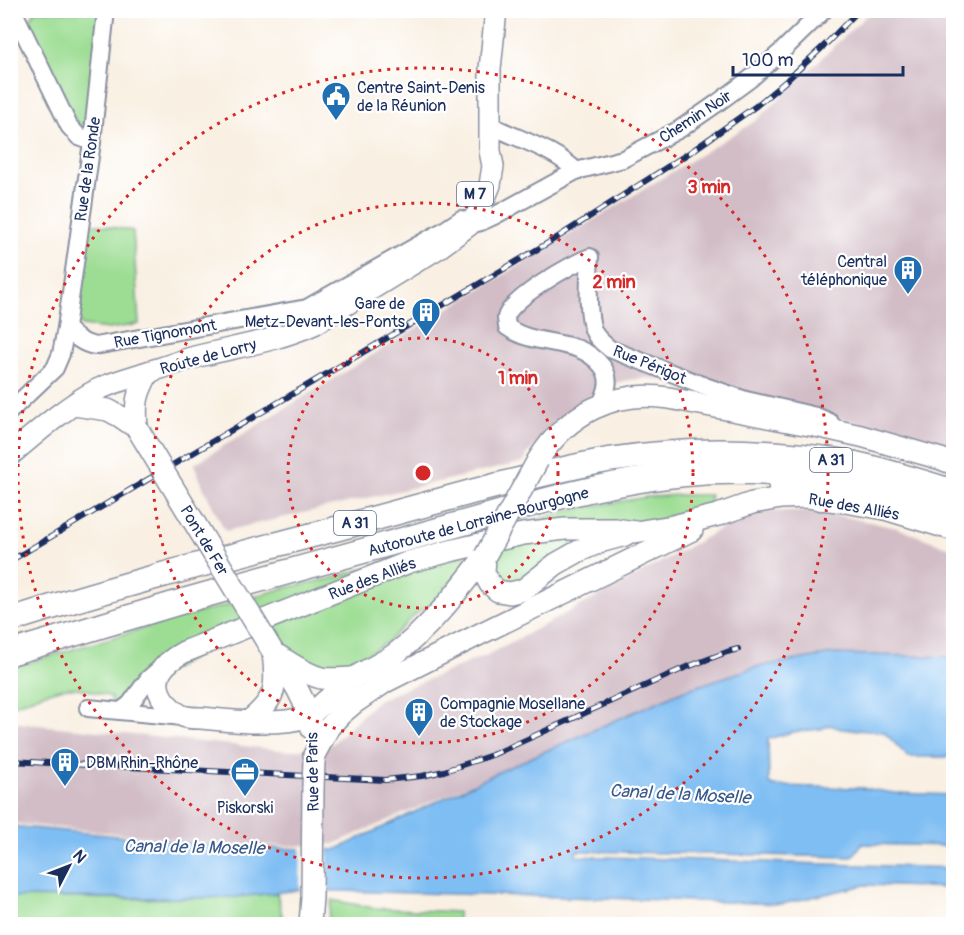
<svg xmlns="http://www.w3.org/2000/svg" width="964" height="935" viewBox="0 0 964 935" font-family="Pangolin,sans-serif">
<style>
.industrial{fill:#d2bdc6}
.green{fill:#9cdd93;stroke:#5c8678;stroke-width:1.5}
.water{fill:#7fbef3;stroke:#4d76a8;stroke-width:1.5}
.pier{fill:#f9f0e3}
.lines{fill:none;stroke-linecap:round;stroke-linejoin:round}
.minor-casing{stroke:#8a90a0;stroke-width:20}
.major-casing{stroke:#8a90a0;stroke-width:24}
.highway-casing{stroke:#8a90a0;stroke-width:27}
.minor{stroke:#fff;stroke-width:16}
.major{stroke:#fff;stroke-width:21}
.highway{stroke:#fff;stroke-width:24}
.rail-casing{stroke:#1b2f5e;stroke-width:6}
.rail{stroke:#fff;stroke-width:4;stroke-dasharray:11;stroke-linecap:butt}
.major-bridge-casing{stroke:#8a90a0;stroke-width:24;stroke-linecap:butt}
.major-bridge{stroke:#fff;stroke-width:21}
.ring{fill:none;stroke:#d62828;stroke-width:3;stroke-dasharray:3 6}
.labels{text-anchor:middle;stroke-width:4.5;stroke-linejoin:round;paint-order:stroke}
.shield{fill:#fff;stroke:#5f6d8e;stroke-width:1.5}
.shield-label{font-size:15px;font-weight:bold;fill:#1b2f5e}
.poi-label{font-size:16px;fill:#1b2f5e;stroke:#fff;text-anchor:start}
.street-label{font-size:16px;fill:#1b2f5e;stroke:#fff}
.water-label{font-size:18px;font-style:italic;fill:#395a8b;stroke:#fff}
.centre{fill:#d62828;stroke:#fff;stroke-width:3}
.ring-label{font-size:18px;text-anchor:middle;font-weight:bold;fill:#d62828;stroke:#fff;stroke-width:4.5;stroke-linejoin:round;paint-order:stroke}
</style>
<rect width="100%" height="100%" fill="#fff"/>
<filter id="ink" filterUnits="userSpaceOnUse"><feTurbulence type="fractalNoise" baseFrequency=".0167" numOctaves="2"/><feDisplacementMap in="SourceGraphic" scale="12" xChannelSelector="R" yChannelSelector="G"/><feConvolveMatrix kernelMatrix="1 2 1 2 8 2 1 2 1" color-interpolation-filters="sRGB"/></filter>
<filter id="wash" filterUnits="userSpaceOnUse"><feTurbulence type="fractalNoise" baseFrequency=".008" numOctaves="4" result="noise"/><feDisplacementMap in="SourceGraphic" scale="24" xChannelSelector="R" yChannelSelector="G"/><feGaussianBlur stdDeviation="1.35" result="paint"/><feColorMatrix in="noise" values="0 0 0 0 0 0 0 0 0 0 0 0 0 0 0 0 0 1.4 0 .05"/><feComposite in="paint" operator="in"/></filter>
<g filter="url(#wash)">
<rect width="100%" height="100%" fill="#f9f0e3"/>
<g class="industrial">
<path d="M 871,11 L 953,11 L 953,456 L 852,421 L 823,414 L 699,389 L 667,380 L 647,378 L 628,380 L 604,386 L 584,401 L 549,429 L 527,455 L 524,462 L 225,531 L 204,489 L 194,464 L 757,120 Z"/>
<path d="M 753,511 L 804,512 L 841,516 L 897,528 L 953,549 L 953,657 L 832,654 L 756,667 L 682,691 L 334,844 L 299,846 L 236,845 L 11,823 L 10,722 L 289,751 L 332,744 L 378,700 L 487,655 L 625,582 Z"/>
</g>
<g class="green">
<path d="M 35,11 L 83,12 L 88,11 L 100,11 L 86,123 L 82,126 L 79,125 L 68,109 L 28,23 Z"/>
<path d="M 90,223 L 133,231 L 139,324 L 109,329 L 82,326 L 76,318 Z"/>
<path d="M 679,495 L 710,495 L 711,508 L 655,523 L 547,527 L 269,613 L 112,705 L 111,697 C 95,692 77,685 60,689 C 43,692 26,701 11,706 L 10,668 L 178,618 L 227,605 L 284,588 L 330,579 L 477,534 L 581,508 L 647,497 Z"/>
<path d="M 615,534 L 522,581 L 508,585 L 494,576 L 493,562 L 503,543 Z"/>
<path d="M 473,554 L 442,593 L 432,604 L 416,614 L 387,642 L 361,658 L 345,664 L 334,666 L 311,664 L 292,653 L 272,623 L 413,568 Z"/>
<path d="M 277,893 L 284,924 L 51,924 L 11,923 L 11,897 C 99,898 189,902 277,893 Z"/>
<path d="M 332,900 L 373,908 L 458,912 L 458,924 L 327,924 Z"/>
</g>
<path class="water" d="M 832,654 L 953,657 L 953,757 L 908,757 L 884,732 L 841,729 L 830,725 L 821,729 L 792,732 L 768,739 L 769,783 L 773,786 L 862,788 L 894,793 L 953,795 L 953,846 L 862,844 L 852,857 L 576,851 L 576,856 L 953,868 L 953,888 L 865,885 L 782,904 L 636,899 L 300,890 L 236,897 L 179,898 L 11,897 L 11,826 L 237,847 L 335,850 L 505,769 L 682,691 L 756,667 Z"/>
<path class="pier" d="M 301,845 L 328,847 L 328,895 L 300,894 Z"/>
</g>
<g filter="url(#ink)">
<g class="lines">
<g class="minor-casing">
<g id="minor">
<path d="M 13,10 L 69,126 L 79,137 L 92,142"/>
<path d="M 490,125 C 517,139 555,149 576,171"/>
<path d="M 469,225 L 481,222 L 494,216 L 576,171 L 623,159 L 680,129 L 716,104 L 750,79 L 782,51 L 824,10"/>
<path d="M 66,328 C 75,337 83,344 95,346 L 307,308 L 443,231 L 461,219"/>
<path d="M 600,405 C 607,392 612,379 602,366 C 577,335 537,349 507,327 C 507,326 506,319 506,318 C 509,299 572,264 590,257 C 589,276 586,315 594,332 C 597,339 605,345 610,349 L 705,386 L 746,400 L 816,416 L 830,422"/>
<path d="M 10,411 L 55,368 L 61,354 L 66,328 L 92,142 L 106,10"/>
<path d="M 88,708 L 183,717"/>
<path d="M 121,711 L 130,704 L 149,678 L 163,666"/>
</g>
</g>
<g class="major-casing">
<g id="major">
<path d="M 74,405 L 108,410 L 121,417 L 137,428"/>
<path d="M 137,428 C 135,404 136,394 149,372"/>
<path d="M 10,455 C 36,433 69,404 99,389 C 116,381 133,377 151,371 C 166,367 180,361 195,357 C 235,347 276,341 314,324 L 438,248 L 469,225 L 479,212 L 490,185 L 493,166 L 490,151 L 490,69 L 496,10"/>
<path d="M 538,460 C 567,414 614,389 669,398 L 820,427 L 861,436 L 941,459 L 954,464"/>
<path d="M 485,556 C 458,591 431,627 395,654 C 380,665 362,671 348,682 C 339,689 329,698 320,706 C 315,710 312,715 306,717 C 279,726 230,721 201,718 C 196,718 188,718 183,716 C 176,714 170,707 165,702 C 148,679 163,663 184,652 L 409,562 L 454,550 L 523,534 L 565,529 L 615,529 L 635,532 L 673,526 L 718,515 L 752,503 L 781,498 L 807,497 L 845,502 L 885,509 L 954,530"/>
<path d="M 485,556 L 484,573 L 490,584 L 498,591 L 510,593 L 523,590 L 556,564 L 579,551 L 603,541 L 625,535"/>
<path d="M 273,652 C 291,678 306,698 312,729"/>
<path d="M 279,656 C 291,664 306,674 321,678 C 332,680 344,678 354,678"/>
<path d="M 249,721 C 277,699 277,686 273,653"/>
<path d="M 314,755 L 329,727 L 341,714 L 354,703 L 385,682 L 482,633 L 692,530"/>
<path d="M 310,924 L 312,897 L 313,787"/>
</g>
</g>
<g class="highway-casing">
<g id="highway">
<path d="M 781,487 L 796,489 L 821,498"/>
<path d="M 10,620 C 119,585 229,557 339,528 C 384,516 430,503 475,491 C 519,480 563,468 608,460 C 686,448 768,449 846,462 C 882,469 918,481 954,492"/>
<path d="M 10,653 L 187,600 L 528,505 C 580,491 631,479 685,474 C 772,466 872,481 954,511"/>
</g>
</g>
<use href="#minor" class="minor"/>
<use href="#major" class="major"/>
<use href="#highway" class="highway"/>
<g class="rail-casing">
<g id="rail">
<path d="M 10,561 L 558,237 L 692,151 L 756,106 L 786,81 L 826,44 L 859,10"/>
<path d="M 10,761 L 385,780 L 422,776 L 444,771 L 492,755 L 682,669 L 727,652 L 738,649"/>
</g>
</g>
<use href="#rail" class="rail"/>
<g class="major-bridge-casing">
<g id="major-bridge">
<path d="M 137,428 L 273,652"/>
<path d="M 485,556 L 538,460"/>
<path d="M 313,787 L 314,761"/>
</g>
</g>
<use href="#major-bridge" class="major-bridge"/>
</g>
</g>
<g class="ring">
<circle cx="423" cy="473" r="135"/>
<circle cx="423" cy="473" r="270"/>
<circle cx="423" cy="473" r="405"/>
</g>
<defs>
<g id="civic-pin" transform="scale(1.5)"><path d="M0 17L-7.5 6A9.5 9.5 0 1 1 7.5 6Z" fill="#1f6fb2" stroke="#fff"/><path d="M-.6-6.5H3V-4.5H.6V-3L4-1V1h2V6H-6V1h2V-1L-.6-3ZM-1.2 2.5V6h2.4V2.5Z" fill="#fff"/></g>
<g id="building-pin" transform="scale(1.5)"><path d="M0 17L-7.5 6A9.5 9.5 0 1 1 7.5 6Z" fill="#1f6fb2" stroke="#fff"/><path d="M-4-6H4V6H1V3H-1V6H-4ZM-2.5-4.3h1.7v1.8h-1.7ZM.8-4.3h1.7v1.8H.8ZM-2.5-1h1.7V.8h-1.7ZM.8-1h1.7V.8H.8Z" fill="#fff"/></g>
<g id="office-pin" transform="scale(1.5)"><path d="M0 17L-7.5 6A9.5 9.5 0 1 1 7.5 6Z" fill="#1f6fb2" stroke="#fff"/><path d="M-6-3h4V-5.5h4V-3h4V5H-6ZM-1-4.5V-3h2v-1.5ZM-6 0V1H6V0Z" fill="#fff"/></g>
</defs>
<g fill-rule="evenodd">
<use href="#civic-pin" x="336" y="96"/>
<use href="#building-pin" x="908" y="270"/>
<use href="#building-pin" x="426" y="312"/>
<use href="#building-pin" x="419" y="712"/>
<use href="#building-pin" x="65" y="762"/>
<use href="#office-pin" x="245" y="772"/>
</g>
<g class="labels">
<g class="shield">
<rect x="457" y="182" width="36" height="24" rx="4.5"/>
<rect x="810" y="448" width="42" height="24" rx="4.5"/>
<rect x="334" y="511" width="42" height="24" rx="4.5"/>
</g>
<g class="shield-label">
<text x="475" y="199">M 7</text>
<text x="831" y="465">A 31</text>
<text x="355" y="528">A 31</text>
</g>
<g class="poi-label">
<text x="357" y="93">Centre Saint-Denis<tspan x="357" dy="18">de la Réunion</tspan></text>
<text x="887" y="267" text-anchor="end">Central<tspan x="887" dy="18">téléphonique</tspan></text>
<text x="405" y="309" text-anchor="end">Gare de<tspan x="405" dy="18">Metz-Devant-les-Ponts</tspan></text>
<text x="440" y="709">Compagnie Mosellane<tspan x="440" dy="18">de Stockage</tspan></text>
<text x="86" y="768">DBM Rhin-Rhône</text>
<text x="245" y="813" text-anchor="middle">Piskorski</text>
</g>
<g class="street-label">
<text transform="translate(695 116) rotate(-33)" y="6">Chemin Noir</text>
<text transform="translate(87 169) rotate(-82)" y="6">Rue de la Ronde</text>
<text transform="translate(165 333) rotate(-10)" y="6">Rue Tignomont</text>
<text transform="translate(208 356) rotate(-15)" y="6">Route de Lorry</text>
<text transform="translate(650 364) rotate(22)" y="6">Rue Périgot</text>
<text transform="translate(854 506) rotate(10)" y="6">Rue des Alliés</text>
<text transform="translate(478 521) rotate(-15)" y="6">Autoroute de Lorraine-Bourgogne</text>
<text transform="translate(205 540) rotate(59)" y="6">Pont de Fer</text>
<text transform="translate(372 578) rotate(-21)" y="6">Rue des Alliés</text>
<text transform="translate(312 772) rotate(-91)" y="6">Rue de Paris</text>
</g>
<g class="water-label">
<text transform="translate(680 794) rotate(3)" y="6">Canal de la Moselle</text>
<text transform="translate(194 847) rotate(1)" y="6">Canal de la Moselle</text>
</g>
</g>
<circle cx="423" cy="473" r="9" class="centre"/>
<g class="ring-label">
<text x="709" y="193">3 min</text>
<text x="614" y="288">2 min</text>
<text x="518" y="384">1 min</text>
</g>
<rect width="964" height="935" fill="none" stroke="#fff" stroke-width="36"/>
<g transform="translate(69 866) rotate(48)" stroke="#ffffff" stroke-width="4.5" paint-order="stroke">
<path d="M0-4.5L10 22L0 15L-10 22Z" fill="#1b2f5e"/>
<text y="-9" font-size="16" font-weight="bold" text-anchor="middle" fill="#1b2f5e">N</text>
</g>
<path d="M733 66v9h170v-9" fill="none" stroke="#1b2f5e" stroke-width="3"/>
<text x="742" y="66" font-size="18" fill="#1b2f5e" stroke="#ffffff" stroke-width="4.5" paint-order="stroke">100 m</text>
</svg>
